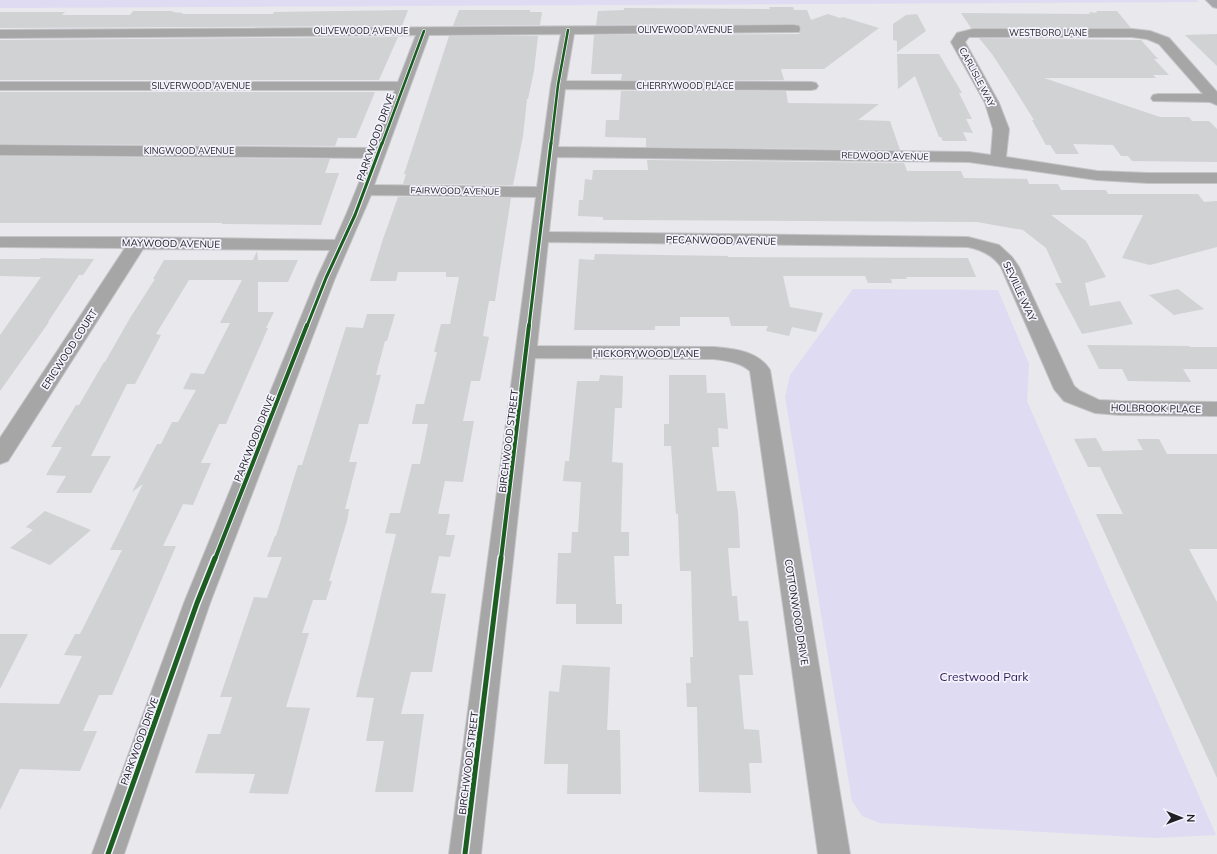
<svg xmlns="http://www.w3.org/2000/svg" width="1217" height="854" viewBox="0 0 1217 854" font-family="Mulish,sans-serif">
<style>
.green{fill:#dfdbf2}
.building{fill:#d0d2d4}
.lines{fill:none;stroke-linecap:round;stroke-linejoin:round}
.minor-casing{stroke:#c5c5c8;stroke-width:2}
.major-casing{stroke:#c5c5c8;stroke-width:2}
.minor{fill:#a6a6a7;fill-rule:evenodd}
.major{fill:#a8a8ac;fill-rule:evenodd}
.cycleway-far3-casing{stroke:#f4f2fd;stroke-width:4}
.cycleway-far2-casing{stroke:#f4f2fd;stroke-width:5}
.cycleway-far1-casing{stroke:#f4f2fd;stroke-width:6}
.cycleway-casing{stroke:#f4f2fd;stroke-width:8}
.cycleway-far3{stroke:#1b5e20;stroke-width:2.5}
.cycleway-far2{stroke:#1b5e20;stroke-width:3}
.cycleway-far1{stroke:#1b5e20;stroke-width:4}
.cycleway{stroke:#1b5e20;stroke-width:5}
.labels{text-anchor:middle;stroke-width:3.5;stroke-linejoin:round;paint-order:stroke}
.far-street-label{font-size:9px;fill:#212125;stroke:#f4f2fd}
.street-label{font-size:10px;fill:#212125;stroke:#f4f2fd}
.near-park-label{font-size:12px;fill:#301d58;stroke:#f4f2fd}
</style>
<rect width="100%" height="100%" fill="#e8e8ed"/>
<g class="green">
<path d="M 0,0 L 1197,0 L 1199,2 L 0,8 Z"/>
<path d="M 853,289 L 998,290 L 1029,364 L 1027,401 L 1216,835 L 1155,838 L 880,823 L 862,816 L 852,801 L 785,397 L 790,375 Z"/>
</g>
<g class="building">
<path d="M 769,7 L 793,7 L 794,10 L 807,10 L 811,20 L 828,14 L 840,18 L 843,17 L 879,28 L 824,69 L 781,69 L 784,80 L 621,80 L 622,74 L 591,74 L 594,35 L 799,34 L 801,29 L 799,25 L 794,24 L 596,25 L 598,11 L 624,10 L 624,8 L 770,9 Z"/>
<path d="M 408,10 L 402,26 L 0,28 L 0,12 L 65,12 L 62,15 L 130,15 L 133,11 L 173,11 L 172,12 L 183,13 L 182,14 L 273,14 L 274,12 Z"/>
<path d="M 459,10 L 530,10 L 530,12 L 542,12 L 540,25 L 453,26 Z"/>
<path d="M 1096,11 L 1117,11 L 1131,28 L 971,28 L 961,13 L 1090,14 L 1089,12 L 1097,13 Z"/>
<path d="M 917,14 L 926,31 L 897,52 L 897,41 L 893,40 L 893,24 L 906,15 Z"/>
<path d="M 1217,34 L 1217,66 L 1185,35 Z"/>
<path d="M 449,36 L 538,36 L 534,71 L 528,99 L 527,99 L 523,136 L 513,185 L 403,184 L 406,174 L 404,174 Z"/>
<path d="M 398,37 L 379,80 L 0,80 L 0,40 Z"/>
<path d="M 979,38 L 1141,40 L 1158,59 L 1154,59 L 1169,75 L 1153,75 L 1156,78 L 1044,78 L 1160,117 L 1189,117 L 1192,121 L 1209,121 L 1217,129 L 1217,162 L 1132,161 L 1128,156 L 1121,156 L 1113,145 L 1073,144 L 1079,154 L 1056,154 L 1050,145 L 1046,145 L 1032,120 L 1034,120 L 1007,77 L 992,54 Z"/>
<path d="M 897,54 L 939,54 L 962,93 L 959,93 L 972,119 L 966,119 L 973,133 L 963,132 L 967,141 L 943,141 L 941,137 L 939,137 L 915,76 L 898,89 Z"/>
<path d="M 621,91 L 786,91 L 788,103 L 879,104 L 858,120 L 890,121 L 900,150 L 646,147 L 646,138 L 605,137 L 606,120 L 619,120 Z"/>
<path d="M 0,92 L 375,92 L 356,138 L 338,138 L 335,146 L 0,144 Z"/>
<path d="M 0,156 L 330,159 L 325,173 L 339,173 L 321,225 L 222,224 L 222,223 L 0,223 Z"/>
<path d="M 647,160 L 904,163 L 907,171 L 961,171 L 964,178 L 1027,179 L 1029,184 L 1058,184 L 1061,190 L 1106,190 L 1108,194 L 1198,194 L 1204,202 L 1217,201 L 1217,247 L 1150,265 L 1122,258 L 1143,215 L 1051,215 L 1086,241 L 1106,277 L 1085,283 L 1090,306 L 1120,301 L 1133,324 L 1082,334 L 1055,283 L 1062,283 L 1046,248 L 1023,230 L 977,222 L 620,220 L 603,220 L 603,217 L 578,216 L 579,200 L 583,200 L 585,179 L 592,180 L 593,170 L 648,170 Z"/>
<path d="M 398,197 L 511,198 L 495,301 L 489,301 L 483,336 L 489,337 L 480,381 L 471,381 L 463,421 L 474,421 L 463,482 L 445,481 L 438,514 L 450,514 L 446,535 L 455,535 L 450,557 L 439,556 L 431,593 L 446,594 L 432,672 L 411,672 L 401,714 L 424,714 L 413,792 L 375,792 L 384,741 L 366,741 L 374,698 L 356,697 L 396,534 L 385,533 L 390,513 L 400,513 L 412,464 L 420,464 L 428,424 L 412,424 L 416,404 L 424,404 L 437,352 L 434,352 L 441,324 L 450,324 L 459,277 L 446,277 L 446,272 L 398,272 L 396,281 L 370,281 L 383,239 Z"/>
<path d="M 257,251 L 258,260 L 298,260 L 288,282 L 258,282 L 258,312 L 274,312 L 266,328 L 268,328 L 226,424 L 219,424 L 201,463 L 211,463 L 193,505 L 183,504 L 163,546 L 176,546 L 112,695 L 99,695 L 83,731 L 97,731 L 80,771 L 20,769 L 0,810 L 0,703 L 59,704 L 82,656 L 64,655 L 75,634 L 80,634 L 122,550 L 110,550 L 143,484 L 132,492 L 157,444 L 161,444 L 172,422 L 178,422 L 196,390 L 183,389 L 191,373 L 204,374 L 230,323 L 220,323 L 242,280 L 189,280 L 156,334 L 161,335 L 135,384 L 127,384 L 91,456 L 111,456 L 91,493 L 56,493 L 66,476 L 46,475 L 62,447 L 51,447 L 76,405 L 79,405 L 104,362 L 105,362 L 130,318 L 155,279 L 153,279 L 164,260 L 253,260 Z"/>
<path d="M 595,254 L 728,256 L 728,257 L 968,258 L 976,277 L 906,277 L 907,279 L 891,279 L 892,283 L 868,283 L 865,276 L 783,276 L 790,307 L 823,313 L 816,332 L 792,327 L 789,336 L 766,331 L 768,326 L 731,326 L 729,317 L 680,317 L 680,326 L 655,326 L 655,330 L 574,330 L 579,259 L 594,260 Z"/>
<path d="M 41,258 L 94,259 L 83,275 L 79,275 L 48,322 L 49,322 L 0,391 L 0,335 L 41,277 L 0,276 L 0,259 L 40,259 Z"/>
<path d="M 1178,289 L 1204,309 L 1174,315 L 1149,295 Z"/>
<path d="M 367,314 L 395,314 L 387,341 L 385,341 L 376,375 L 381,375 L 368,424 L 359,424 L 349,462 L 357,462 L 345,509 L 349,509 L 347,521 L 329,581 L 332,581 L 326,600 L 313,600 L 302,633 L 309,633 L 286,707 L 310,708 L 288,794 L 249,793 L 255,774 L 195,773 L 208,734 L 220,734 L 232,697 L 220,697 L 254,597 L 267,598 L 282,557 L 267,557 L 275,536 L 276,536 L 298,465 L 302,465 L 346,327 L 363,328 Z"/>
<path d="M 1087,345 L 1189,346 L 1190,347 L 1217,347 L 1217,369 L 1183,369 L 1191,382 L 1128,381 L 1122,369 L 1099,369 Z"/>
<path d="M 600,375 L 623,376 L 622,408 L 615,408 L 612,462 L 623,463 L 621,532 L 629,532 L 629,556 L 614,556 L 616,604 L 622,604 L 622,624 L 576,624 L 576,604 L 556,604 L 558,553 L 571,553 L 572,532 L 578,532 L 581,482 L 563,481 L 565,461 L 569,461 L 577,381 L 599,381 Z"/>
<path d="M 669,375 L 706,375 L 707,393 L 725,393 L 728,429 L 718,428 L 719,447 L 712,447 L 717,491 L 735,491 L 738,512 L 740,548 L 728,548 L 732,596 L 737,596 L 739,621 L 748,621 L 753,675 L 739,675 L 744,729 L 759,730 L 762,763 L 749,763 L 751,793 L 699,792 L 697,707 L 687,707 L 686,683 L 691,683 L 690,657 L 693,657 L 691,571 L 680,571 L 678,514 L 676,514 L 671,446 L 664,446 L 664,424 L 669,424 Z"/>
<path d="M 1096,438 L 1103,451 L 1143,450 L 1137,439 L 1159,439 L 1167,454 L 1217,454 L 1217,549 L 1189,549 L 1217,602 L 1217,778 L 1096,514 L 1123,514 L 1100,467 L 1088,467 L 1074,439 Z"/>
<path d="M 45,511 L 91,530 L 50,565 L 10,548 L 33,530 L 26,527 Z"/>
<path d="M 0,634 L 28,634 L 0,689 Z"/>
<path d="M 562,665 L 610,667 L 607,730 L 620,730 L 621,794 L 567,794 L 568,764 L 544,764 L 549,691 L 559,692 Z"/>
</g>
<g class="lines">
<g class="minor-casing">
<path id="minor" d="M 794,25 L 799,26 L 800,29 L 799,32 L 574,34 L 566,81 L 811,82 L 816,83 L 818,86 L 816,89 L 811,90 L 565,89 L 558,147 L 969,152 L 991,155 L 993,129 L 985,103 L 951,42 L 957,33 L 973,29 L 1132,29 L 1150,31 L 1169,38 L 1217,92 L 1217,105 L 1210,102 L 1153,101 L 1151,98 L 1153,95 L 1158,94 L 1203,94 L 1159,44 L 1147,39 L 1132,37 L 969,37 L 965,42 L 999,103 L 1009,129 L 1006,157 L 1097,171 L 1148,173 L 1217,173 L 1217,183 L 1148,183 L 1097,180 L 969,162 L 557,157 L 549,232 L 968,237 L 999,245 L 1012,257 L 1019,267 L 1074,386 L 1080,391 L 1099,400 L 1120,401 L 1217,402 L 1217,416 L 1120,415 L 1095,413 L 1064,401 L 1054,389 L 1001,267 C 993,255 982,250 968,247 L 548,242 L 537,346 L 714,347 C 735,349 758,351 770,370 L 850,854 L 818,854 L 750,371 C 740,362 727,361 714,359 L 535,358 L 481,854 L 449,854 L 536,197 L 371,195 L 335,278 L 210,603 L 124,854 L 92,854 L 184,603 L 317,278 L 330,250 L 143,249 L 8,461 L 0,464 L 0,438 L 125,248 L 0,247 L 0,237 L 138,237 L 335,240 L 346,215 L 369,158 L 0,155 L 0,145 L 372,148 L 395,90 L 0,90 L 0,82 L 398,82 L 416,35 L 0,38 L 0,30 ZM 561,34 L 551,85 L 537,187 L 374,185 L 429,35 Z"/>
</g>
<g class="major-casing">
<path id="major" d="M 1206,0 L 1217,0 L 1217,8 L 1213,7 Z"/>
</g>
<use href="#minor" class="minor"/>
<use href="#major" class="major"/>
<g class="cycleway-far3-casing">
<g id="cycleway-far3">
<path d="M 382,144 L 424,31"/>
<path d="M 551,144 L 558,85 L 568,30"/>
</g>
</g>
<g class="cycleway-far2-casing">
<g id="cycleway-far2">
<path d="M 307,326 L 326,278 L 355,215 L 382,143"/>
<path d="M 529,326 L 551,143"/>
</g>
</g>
<g class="cycleway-far1-casing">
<g id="cycleway-far1">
<path d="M 215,559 L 307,325"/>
<path d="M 501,559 L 529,325"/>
</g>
</g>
<g class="cycleway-casing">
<g id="cycleway">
<path d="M 108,854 L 197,603 L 215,558"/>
<path d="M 465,854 L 501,558"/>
</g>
</g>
<use href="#cycleway-far3" class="cycleway-far3"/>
<use href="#cycleway-far2" class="cycleway-far2"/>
<use href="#cycleway-far1" class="cycleway-far1"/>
<use href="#cycleway" class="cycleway"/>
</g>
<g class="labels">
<g class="far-street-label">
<text x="685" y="33">OLIVEWOOD AVENUE</text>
<text x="361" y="34">OLIVEWOOD AVENUE</text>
<text x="1048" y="36">WESTBORO LANE</text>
<text transform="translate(977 77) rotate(62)" y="3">CARLISLE WAY</text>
<text x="201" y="89">SILVERWOOD AVENUE</text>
<text x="685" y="89">CHERRYWOOD PLACE</text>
<text x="189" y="154">KINGWOOD AVENUE</text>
<text transform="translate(885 156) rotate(1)" y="3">REDWOOD AVENUE</text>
<text transform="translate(455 191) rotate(1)" y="3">FAIRWOOD AVENUE</text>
</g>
<g class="street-label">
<text transform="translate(375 137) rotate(-70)" y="4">PARKWOOD DRIVE</text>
<text transform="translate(721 240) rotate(1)" y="4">PECANWOOD AVENUE</text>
<text transform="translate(171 243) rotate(1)" y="4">MAYWOOD AVENUE</text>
<text transform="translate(1020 291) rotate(65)" y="4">SEVILLE WAY</text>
<text transform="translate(69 349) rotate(-57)" y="4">ERICWOOD COURT</text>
<text x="646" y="357">HICKORYWOOD LANE</text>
<text transform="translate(1156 408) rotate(1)" y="4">HOLBROOK PLACE</text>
<text transform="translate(254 438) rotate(-68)" y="4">PARKWOOD DRIVE</text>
<text transform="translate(508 441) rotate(-83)" y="4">BIRCHWOOD STREET</text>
<text transform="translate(797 612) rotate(81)" y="4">COTTONWOOD DRIVE</text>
<text transform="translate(139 741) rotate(-70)" y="4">PARKWOOD DRIVE</text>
<text transform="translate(468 763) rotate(-83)" y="4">BIRCHWOOD STREET</text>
</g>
<g class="near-park-label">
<text x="984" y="681">Crestwood Park</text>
</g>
</g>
<g transform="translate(1181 818) rotate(91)" stroke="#f4f2fd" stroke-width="3" paint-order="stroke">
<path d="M0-3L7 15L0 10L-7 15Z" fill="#212125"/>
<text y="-6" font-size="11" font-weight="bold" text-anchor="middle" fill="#212125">N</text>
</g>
</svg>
